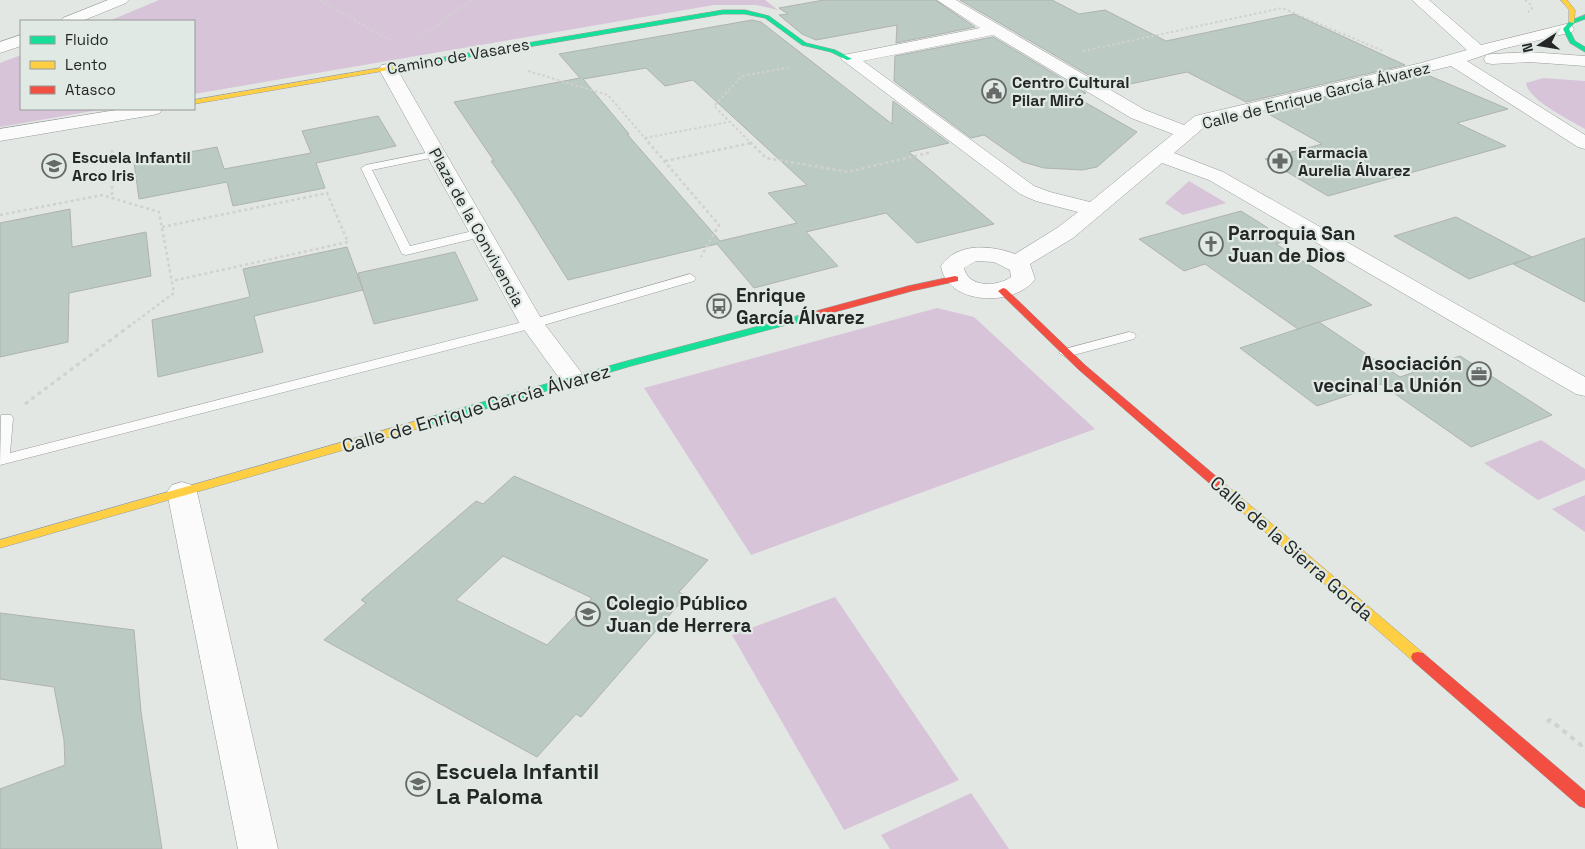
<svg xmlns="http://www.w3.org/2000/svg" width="1585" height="849" viewBox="0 0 1585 849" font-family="'Space Grotesk',sans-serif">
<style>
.green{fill:#d8c4d8}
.building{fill:#bbcac2;stroke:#afb3b0;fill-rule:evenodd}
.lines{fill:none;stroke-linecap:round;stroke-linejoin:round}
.lane-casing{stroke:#989c9a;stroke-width:1}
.street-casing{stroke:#989c9a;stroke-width:1}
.fast-casing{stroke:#989c9a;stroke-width:1}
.slow-casing{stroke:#989c9a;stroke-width:1}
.jam-casing{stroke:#989c9a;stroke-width:1}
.path-far3{stroke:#d0d1d0;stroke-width:2;stroke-dasharray:2.5 2.5;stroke-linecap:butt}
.path-far2{stroke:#d0d1d0;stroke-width:2.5;stroke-dasharray:3 3;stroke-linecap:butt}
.path-far1{stroke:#d0d1d0;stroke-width:3;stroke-dasharray:4 4;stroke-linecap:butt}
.path{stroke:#d0d1d0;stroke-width:4;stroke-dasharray:5 5;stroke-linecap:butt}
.lane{fill:#fbfbfb;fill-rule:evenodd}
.street{fill:#fbfbfb;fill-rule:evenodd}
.fast{fill:#16e098;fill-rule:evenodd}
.slow{fill:#ffcf43;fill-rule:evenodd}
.jam{fill:#f24e42;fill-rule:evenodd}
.labels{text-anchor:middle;stroke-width:4.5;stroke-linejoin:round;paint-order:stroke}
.far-street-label{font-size:16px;fill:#242726;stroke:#e0e9e4}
.far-poi-label{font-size:16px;font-weight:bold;fill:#242726;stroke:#e0e9e4;text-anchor:start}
.poi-label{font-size:19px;font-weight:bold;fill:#242726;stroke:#e0e9e4;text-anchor:start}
.street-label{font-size:19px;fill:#242726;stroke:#e0e9e4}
.near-poi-label{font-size:22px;font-weight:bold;fill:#242726;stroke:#e0e9e4;text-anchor:start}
</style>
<rect width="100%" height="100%" fill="#e2e7e4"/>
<g class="green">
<path d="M 159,0 L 765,0 L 778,10 L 756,5 L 714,5 L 194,94 L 194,21 L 109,21 Z"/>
<path d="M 21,55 L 21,109 L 104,109 L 0,127 L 0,63 Z"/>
<path d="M 1543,78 L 1585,81 L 1585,129 C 1570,120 1528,100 1526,83 Z"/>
<path d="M 1189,181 L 1226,203 L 1183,215 L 1165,203 Z"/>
<path d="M 937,308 L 974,317 L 1095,429 L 751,555 L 644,388 Z"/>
<path d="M 1541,440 L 1585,469 L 1585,480 L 1538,500 L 1484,463 Z"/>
<path d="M 1585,495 L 1585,532 L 1552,509 Z"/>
<path d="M 835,597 L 959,780 L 844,830 L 732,635 Z"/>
<path d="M 971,793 L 1009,849 L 890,849 L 881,835 Z"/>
</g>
<g class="building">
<path d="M 824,0 L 935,0 L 975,27 L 896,43 L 897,25 L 816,40 L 802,34 L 779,15 L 788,14 L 779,8 Z"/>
<path d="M 960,0 L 1052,0 L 1079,14 L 1105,10 L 1166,41 L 1294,14 L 1405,65 L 1246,102 L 1187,72 L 1111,88 Z"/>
<path d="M 752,20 L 761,22 L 892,124 L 893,101 L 949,143 L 909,152 L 994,224 L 917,243 L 886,213 L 806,232 L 838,266 L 754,288 L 717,244 L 568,280 L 516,197 L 491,161 L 494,161 L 454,102 L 580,78 L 559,54 ZM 646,68 L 665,86 L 693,80 L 807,185 L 768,193 L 797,223 L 720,241 L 627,134 L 629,134 L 583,79 Z"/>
<path d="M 993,37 L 1086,93 L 1074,96 L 1137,132 L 1097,167 L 1082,170 L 1044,168 L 1023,162 L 984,135 L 971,138 L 894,81 L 895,56 Z"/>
<path d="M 1425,74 L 1508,109 L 1457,123 L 1506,146 L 1328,196 L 1265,159 L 1322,144 L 1265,112 Z"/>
<path d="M 378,116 L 396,146 L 316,163 L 325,188 L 233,206 L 227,182 L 139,199 L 134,162 L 217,147 L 224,169 L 311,153 L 302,131 Z"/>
<path d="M 70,209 L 72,247 L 146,232 L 151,276 L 69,293 L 68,342 L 0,357 L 0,223 Z"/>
<path d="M 1241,211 L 1287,240 L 1276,244 L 1372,305 L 1298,329 L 1205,264 L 1184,271 L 1139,239 Z"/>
<path d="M 1456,217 L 1532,257 L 1469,279 L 1394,236 Z"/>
<path d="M 1585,238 L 1585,302 L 1513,264 Z"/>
<path d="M 347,247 L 363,290 L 358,273 L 455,252 L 478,300 L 374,324 L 363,290 L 254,316 L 263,352 L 158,377 L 152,320 L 250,297 L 243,269 Z"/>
<path d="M 1319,322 L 1400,377 L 1460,356 L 1552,415 L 1471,447 L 1381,384 L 1317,406 L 1240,348 Z"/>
<path d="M 514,476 L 708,560 L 679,592 L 686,596 L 581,717 L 576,714 L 537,757 L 324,640 L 366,603 L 361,600 L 476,501 L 483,504 ZM 503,556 L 592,598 L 547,645 L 456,600 Z"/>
<path d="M 0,613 L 134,630 L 141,712 L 162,849 L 0,849 L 0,789 L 65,765 L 64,740 L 54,687 L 0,679 Z"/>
</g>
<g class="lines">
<g class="lane-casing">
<g id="lane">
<path d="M 436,151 L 441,154 L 440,156 L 372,170 L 410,246 L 481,229 L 487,233 L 481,237 L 406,255 L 402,254 L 361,168 L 366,165 Z"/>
<path d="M 690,274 L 696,278 L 694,281 L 537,327 L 0,465 L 1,415 L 11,415 L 13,418 L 10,453 L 527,321 Z"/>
<path d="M 1129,332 L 1134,333 L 1136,336 L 1134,339 L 1066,357 L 1059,353 L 1061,350 Z"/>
</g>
</g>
<g class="street-casing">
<g id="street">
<path d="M 108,0 L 129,0 L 126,3 L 82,21 L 61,21 L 63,18 Z"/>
<path d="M 937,0 L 956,0 L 1145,110 L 1184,125 L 1195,116 L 1421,63 L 1467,50 L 1412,0 L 1429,0 L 1481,45 L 1566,24 L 1572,26 L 1574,29 L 1572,32 L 1502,49 L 1467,61 L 1585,135 L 1585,149 L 1578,147 L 1451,66 L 1208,124 L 1174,153 L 1223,172 L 1585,377 L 1585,396 L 1576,394 L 1209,180 L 1162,163 L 1073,238 L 1030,264 L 1035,279 C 1016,307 947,306 941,266 C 957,242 991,245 1015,254 L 1057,228 L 1078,212 L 1036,201 L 1020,194 L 841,59 L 843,55 L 849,54 L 980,28 ZM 993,35 L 1131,118 L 1173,134 L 1090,202 L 1050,192 L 1034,186 L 863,61 ZM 976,261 L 994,262 L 1010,270 L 1011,277 C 997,287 968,288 964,268 Z"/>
<path d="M 21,35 L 21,46 L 0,53 L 0,42 Z"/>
<path d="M 1529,52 L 1585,56 L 1585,66 L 1529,62 L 1492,64 L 1486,63 L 1484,59 L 1486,55 L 1492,54 Z"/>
<path d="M 388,64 L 394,65 L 397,69 L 543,322 L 587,380 L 583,386 L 574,388 L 565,386 L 520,324 L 379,69 L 382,65 Z"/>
<path d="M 122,109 L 162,109 L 160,113 L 153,115 L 0,141 L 0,129 Z"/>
<path d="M 182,482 L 192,485 L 197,492 L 278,849 L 238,849 L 167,492 L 172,485 Z"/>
</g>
</g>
<g class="fast-casing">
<g id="fast">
<path d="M 723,10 L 745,10 L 769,16 L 806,43 L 835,50 L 852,59 L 847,60 L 831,52 L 802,45 L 765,18 L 745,14 L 723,14 L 392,70 L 388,68 L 392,66 Z"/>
<path d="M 1585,15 L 1585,19 L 1574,23 L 1569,29 L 1575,41 L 1585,47 L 1585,52 L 1570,43 L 1563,29 L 1570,21 Z"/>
<path d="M 809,313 L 814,316 L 813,318 L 631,366 L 424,427 L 420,428 L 414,424 L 416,421 L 623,362 Z"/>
</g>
</g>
<g class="slow-casing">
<g id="slow">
<path d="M 1561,0 L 1567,0 L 1575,10 L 1574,23 L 1569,22 L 1569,10 Z"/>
<path d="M 392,66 L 394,67 L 394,69 L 194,104 L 194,100 Z"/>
<path d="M 420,420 L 426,424 L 424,427 L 0,548 L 0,540 Z"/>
<path d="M 1220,482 L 1224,483 L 1423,653 L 1425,657 L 1423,661 L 1418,662 L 1413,661 L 1216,489 L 1214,486 L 1216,483 Z"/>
</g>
</g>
<g class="jam-casing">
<g id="jam">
<path d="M 955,276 L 958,277 L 958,281 L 912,291 L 809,319 L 804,316 L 805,314 L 908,286 Z"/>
<path d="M 1003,288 L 1006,289 L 1085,365 L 1224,483 L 1226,486 L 1224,489 L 1216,489 L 1078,369 L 1000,293 L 998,291 Z"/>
<path d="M 1418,652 L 1423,653 L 1585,791 L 1585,808 L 1579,806 L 1413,661 L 1411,657 L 1413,653 Z"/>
</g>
</g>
<g class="path-far3">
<path d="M 319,0 L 393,42"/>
<path d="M 1525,0 L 1531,5 L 1532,9 L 1528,12"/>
<path d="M 415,37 L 440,25 L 448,16 L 473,0"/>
<path d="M 1083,51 L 1282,8 L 1383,51"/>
<path d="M 528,71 L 608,95 L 650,144"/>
<path d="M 645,138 L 729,122"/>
<path d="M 748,144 L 751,143"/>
<path d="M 752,144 L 714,106 L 742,76 L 791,67"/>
</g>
<g class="path-far2">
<path d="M 648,142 L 719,225 L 701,257"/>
<path d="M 750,142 L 766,158 L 848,172 L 932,152"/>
<path d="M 112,150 L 112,198"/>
<path d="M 665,161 L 751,143"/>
<path d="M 0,215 L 102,195 L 159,212 L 174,293 L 131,325"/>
<path d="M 162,227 L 327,193 L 348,242 L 172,281"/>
</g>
<path class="path-far1" d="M 25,404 L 132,324"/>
<path class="path" d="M 1547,722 L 1550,720 L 1581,745 L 1585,743"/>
<use href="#lane" class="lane"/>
<use href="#street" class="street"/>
<use href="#fast" class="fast"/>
<use href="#slow" class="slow"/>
<use href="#jam" class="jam"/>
</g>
<defs>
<g id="civic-ring" transform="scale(1.25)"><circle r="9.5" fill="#e0e9e4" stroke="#666a68" stroke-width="1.5"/><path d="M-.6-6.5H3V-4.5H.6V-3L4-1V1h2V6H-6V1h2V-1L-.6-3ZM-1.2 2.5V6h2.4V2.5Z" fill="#666a68"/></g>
<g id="pharmacy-ring" transform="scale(1.25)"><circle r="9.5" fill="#e0e9e4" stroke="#666a68" stroke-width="1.5"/><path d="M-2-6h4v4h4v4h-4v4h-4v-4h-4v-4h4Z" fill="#666a68"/></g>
<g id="school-ring" transform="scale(1.25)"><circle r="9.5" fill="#e0e9e4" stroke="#666a68" stroke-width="1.5"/><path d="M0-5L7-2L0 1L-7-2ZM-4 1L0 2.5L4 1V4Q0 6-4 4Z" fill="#666a68"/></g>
<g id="church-ring" transform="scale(1.25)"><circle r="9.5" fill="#e0e9e4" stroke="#666a68" stroke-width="1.5"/><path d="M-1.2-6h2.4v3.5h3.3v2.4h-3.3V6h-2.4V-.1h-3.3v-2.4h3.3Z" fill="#666a68"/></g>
<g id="bus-ring" transform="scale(1.25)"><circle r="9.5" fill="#e0e9e4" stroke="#666a68" stroke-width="1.5"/><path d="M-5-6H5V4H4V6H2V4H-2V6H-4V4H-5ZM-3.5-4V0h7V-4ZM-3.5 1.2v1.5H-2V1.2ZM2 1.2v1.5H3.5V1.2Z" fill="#666a68"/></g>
<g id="office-ring" transform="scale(1.25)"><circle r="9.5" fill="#e0e9e4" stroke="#666a68" stroke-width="1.5"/><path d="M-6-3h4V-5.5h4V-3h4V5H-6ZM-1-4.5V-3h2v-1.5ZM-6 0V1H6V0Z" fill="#666a68"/></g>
</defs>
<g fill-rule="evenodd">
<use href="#civic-ring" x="994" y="91"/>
<use href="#pharmacy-ring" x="1280" y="161"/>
<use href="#school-ring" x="54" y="166"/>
<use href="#church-ring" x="1211" y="244"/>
<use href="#bus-ring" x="719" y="306"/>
<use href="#office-ring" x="1479" y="374"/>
<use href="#school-ring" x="588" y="614"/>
<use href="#school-ring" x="418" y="784"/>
</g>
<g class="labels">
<g class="far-street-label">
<text transform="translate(458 56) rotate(-10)" y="6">Camino de Vasares</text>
<text transform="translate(1316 95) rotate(-14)" y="6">Calle de Enrique García Álvarez</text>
<text transform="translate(477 227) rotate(61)" y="6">Plaza de la Convivencia</text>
</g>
<g class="far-poi-label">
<text x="1012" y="88">Centro Cultural<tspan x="1012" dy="18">Pilar Miró</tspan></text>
<text x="1298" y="158">Farmacia<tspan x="1298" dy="18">Aurelia Álvarez</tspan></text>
<text x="72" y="163">Escuela Infantil<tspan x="72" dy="18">Arco Iris</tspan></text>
</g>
<g class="poi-label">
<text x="1228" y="240">Parroquia San<tspan x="1228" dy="22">Juan de Dios</tspan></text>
<text x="736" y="302">Enrique<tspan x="736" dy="22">García Álvarez</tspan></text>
<text x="1462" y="370" text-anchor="end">Asociación<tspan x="1462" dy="22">vecinal La Unión</tspan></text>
<text x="606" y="610">Colegio Público<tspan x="606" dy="22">Juan de Herrera</tspan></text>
</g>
<g class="street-label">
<text transform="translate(476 408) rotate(-16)" y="7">Calle de Enrique García Álvarez</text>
<text transform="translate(1292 548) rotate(41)" y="7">Calle de la Sierra Gorda</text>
</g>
<g class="near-poi-label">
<text x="436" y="779">Escuela Infantil<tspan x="436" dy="25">La Paloma</tspan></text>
</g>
</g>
<rect x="20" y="20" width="175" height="90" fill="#e0e9e4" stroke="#959b98"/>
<rect x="30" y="36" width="25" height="8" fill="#16e098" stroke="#959b98"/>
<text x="65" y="45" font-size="15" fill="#242726">Fluido</text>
<rect x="30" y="61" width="25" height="8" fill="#ffcf43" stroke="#959b98"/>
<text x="65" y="70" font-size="15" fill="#242726">Lento</text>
<rect x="30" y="86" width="25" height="8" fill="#f24e42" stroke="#959b98"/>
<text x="65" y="95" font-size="15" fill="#242726">Atasco</text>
<g transform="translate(1540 45) rotate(258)" stroke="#e0e9e4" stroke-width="4" paint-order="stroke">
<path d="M0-4L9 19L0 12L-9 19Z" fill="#242726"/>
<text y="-8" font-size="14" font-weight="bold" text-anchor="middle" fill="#242726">N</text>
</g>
</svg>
